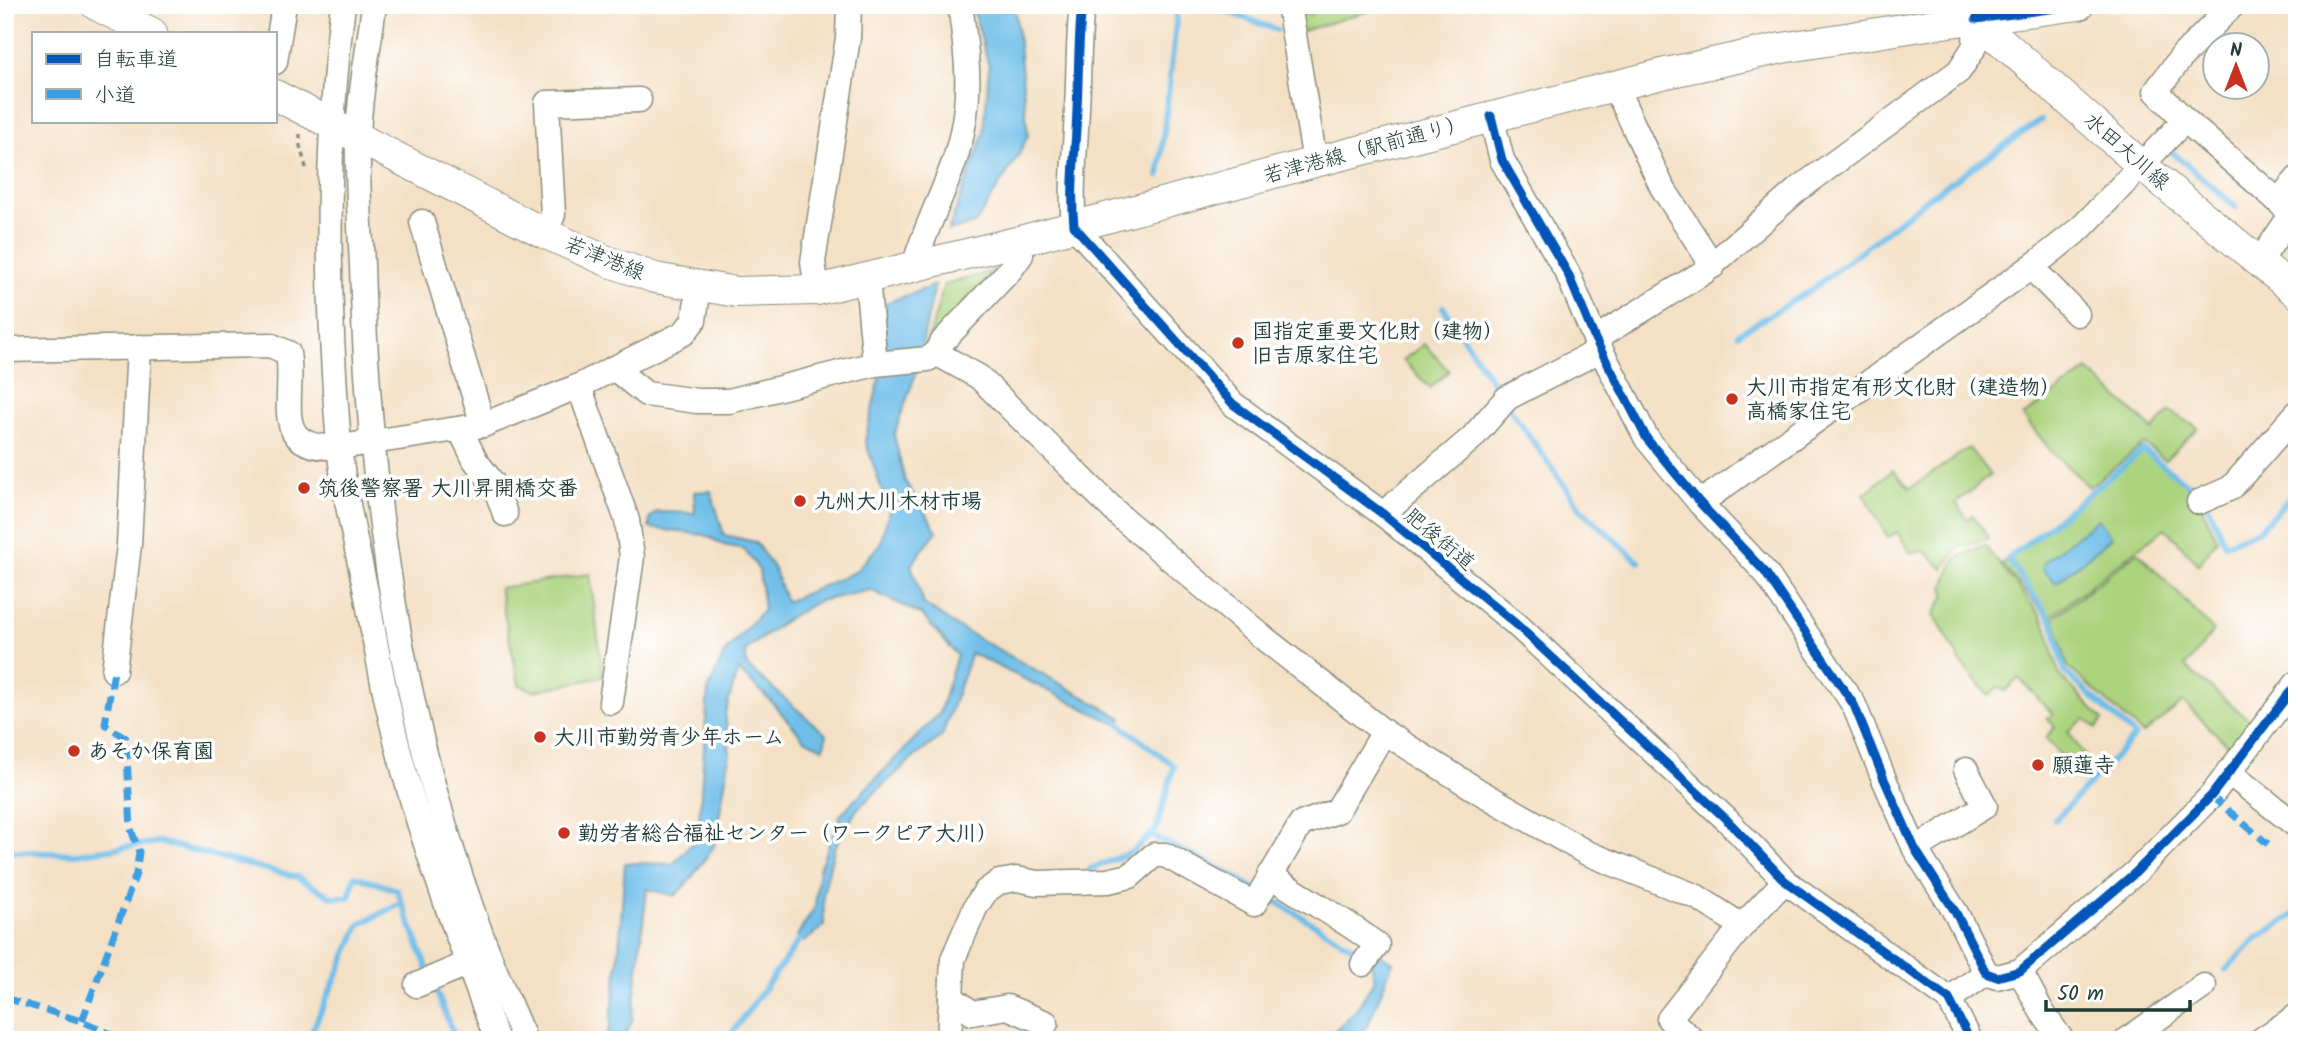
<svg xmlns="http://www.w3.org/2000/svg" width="2302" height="1045" viewBox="0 0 2302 1045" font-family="Kalam,'Klee One',sans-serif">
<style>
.green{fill:#acd37e;stroke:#668859;stroke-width:2}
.water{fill:#6ebee9;stroke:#467e8e;stroke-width:2}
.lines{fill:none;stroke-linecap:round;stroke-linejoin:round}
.stream{stroke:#6ebee9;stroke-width:6}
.minor-casing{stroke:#8a8e7c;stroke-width:27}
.major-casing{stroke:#8a8e7c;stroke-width:32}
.path{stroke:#8a8e7c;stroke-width:3.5;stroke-dasharray:5 5;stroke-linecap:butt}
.minor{stroke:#fff;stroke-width:24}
.major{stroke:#fff;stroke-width:30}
.quiet{stroke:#3c9ee2;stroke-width:7;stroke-dasharray:14 7;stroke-linecap:butt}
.cycleway-casing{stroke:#fff;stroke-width:13}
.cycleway{stroke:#0057b8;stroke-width:9}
.poi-dot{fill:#c8321e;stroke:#fff;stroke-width:2.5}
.labels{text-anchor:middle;stroke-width:7;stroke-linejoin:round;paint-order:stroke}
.street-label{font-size:21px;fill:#1f3d34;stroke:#fff}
.poi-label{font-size:21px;font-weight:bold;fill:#1f3d34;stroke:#fff;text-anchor:start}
</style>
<rect width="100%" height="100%" fill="#fff"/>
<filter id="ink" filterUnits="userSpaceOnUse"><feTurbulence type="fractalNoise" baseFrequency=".0143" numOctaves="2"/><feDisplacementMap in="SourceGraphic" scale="14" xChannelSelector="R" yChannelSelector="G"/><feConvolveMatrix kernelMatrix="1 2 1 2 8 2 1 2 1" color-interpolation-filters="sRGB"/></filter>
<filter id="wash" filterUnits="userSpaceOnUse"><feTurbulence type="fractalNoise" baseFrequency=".00686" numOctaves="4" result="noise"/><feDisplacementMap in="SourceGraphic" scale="28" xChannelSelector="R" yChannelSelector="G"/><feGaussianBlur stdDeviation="1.57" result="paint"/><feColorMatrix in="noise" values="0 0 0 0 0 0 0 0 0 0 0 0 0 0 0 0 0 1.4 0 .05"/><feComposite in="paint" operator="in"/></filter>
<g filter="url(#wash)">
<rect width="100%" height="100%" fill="#f4e0c5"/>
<g class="green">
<path d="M 1318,5 L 1379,5 L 1372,10 L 1296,33 L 1294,13 L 1311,15 Z"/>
<path d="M 994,271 L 928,341 L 944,285 Z"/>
<path d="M 1424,344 L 1449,371 L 1430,388 L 1403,360 Z"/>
<path d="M 2088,370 L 2153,430 L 2170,411 L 2198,428 L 2165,460 L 2144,444 L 2089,487 L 2051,451 L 2023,416 Z"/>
<path d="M 1969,448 L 1990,475 L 1956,503 L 1968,520 L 1973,515 L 1989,538 L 1958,548 L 1943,569 L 1925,551 L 1911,553 L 1897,532 L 1888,538 L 1864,494 L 1893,470 L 1910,488 Z"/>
<path d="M 2143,450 L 2187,484 L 2199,502 L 2217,539 L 2199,565 L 2165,528 L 2048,618 L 2001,564 Z"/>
<path d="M 1984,545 L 2040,615 L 2047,628 L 2059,674 L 2103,720 L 2096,728 L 2085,719 L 2068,731 L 2094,770 L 2081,780 L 2046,738 L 2055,727 L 2047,718 L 2053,714 L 2019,678 L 2005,691 L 1998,687 L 1988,696 L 1962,664 L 1934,614 L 1945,596 L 1944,586 L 1955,559 Z"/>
<path d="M 2138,552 L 2214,631 L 2185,667 L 2256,725 L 2235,752 L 2183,702 L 2143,734 L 2068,667 L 2054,617 Z"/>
<path d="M 590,574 L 603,677 L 534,691 L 519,685 L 499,588 Z"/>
</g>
<g class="water">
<path d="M 972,5 L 1015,5 L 1028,135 L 1019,154 L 975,224 L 948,231 L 984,133 L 989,66 Z"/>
<path d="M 935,285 L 915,376 L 894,435 L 905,481 L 937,531 L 911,565 L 924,604 L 956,626 L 1122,718 L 1118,725 L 971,653 L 942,736 L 911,760 L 857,809 L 834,849 L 823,894 L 824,926 L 804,942 L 797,936 L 815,907 L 819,869 L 841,814 L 939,714 L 957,655 L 922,615 L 871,590 L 819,601 L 787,619 L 745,651 L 747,666 L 827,735 L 823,748 L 804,739 L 769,699 L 738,670 L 725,713 L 730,754 L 714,846 L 690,880 L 675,896 L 647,889 L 632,1020 L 624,1040 L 604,1040 L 610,1027 L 618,963 L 625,863 L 673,864 L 698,837 L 708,691 L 725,652 L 764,609 L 759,570 L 744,549 L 724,545 L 705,535 L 649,528 L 650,518 L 657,512 L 695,513 L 694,492 L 711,491 L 724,535 L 755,542 L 774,569 L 786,602 L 855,572 L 880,544 L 889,512 L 865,440 L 881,372 L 886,303 Z"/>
<path d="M 2098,519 L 2112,537 L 2056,583 L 2043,570 L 2043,563 Z"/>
<path d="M 1379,954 L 1393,962 L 1368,1025 L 1354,1040 L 1325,1040 L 1356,1010 L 1375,979 L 1371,963 Z"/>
</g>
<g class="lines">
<g class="stream">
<path d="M 1210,5 L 1277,30"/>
<path d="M 2172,152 L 2236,207"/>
<path d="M 1159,176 L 1178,5"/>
<path d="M 1443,307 L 1502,397"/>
<path d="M 1738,334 L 1811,290 L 1931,196 L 2041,120"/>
<path d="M 1508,406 L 1581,509 L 1639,562"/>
<path d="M 2207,504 L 2225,544 L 2259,530 L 2297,490"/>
<path d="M 2055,820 L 2135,736 L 2065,672 L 2053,623 L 2008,559 L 2143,450 L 2187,484 L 2199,496"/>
<path d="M 1150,835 L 1234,876 L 1257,890"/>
<path d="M 5,851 L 75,854 L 159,842 L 297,877 L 332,897 L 349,897 L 355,876 L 397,890 L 429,973"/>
<path d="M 1090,869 L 1132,852 L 1156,830 L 1174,766 L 1112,718"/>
<path d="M 1267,896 L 1362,953"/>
<path d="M 2226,970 L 2257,938 L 2297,913"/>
<path d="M 433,983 L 456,1040"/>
<path d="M 308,1040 L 360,924 L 402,903"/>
<path d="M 727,1040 L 804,934"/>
</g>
</g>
</g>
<g filter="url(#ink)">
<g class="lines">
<g class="minor-casing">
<g id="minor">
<path d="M 343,5 C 324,150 327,300 339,446 C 344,496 357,547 367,597 C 379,665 392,733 412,799 C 436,881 467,960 497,1040"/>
<path d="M 374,5 C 369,49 359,94 358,137 C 357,179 360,223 362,265 C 369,529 413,798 525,1040"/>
<path d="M 1082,5 C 1078,39 1079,73 1077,108 C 1076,147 1070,186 1074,226 L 1233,404 L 1383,514 L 1516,624 L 1727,820 L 1785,881 L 1949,999 L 1970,1040"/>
<path d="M 1289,5 L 1315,162"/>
<path d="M 2233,5 L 2183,55 L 2156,91 L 2185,120 L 2278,201 L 2297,220"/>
<path d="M 275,62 L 284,5"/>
<path d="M 1613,87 L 1623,103 L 1662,187 L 1713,266"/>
<path d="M 1491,116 L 1502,160 L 1568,274 L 1595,339 L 1647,439 L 1700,503 L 1765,572 L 1854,705 L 1884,779 L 1915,849 L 1956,913 L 1986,973 L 1997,977 L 2020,971 L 2135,873 L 2211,796 L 2297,683"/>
<path d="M 2278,201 L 2297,179"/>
<path d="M 422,222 L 483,425"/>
<path d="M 544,233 L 553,215 L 547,103 L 639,100"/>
<path d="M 2260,261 L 2291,215"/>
<path d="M 914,267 C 924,229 944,194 956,156 C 973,101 968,60 960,5"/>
<path d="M 2031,267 L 2077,314"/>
<path d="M 867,278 L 875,364"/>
<path d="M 817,290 L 813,262 L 848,38 L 849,5"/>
<path d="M 1595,339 L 1704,272 L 1796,191 L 1959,71 L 1975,46 L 1976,19"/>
<path d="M 5,350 L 270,345 L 288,353 C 296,399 267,451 340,447 L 483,425 L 579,386 L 684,333 L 694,320 L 699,287"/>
<path d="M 936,353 L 979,377 L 1121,517 L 1265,639 L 1384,732 L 1480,792 L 1587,853 L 1697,897 L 1742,926"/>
<path d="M 614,368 L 646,394 L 697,401 L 729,401 L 875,364 L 928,359 L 936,353 L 943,341 L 1011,269 L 1021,255 L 1020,241"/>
<path d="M 579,386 L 627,520 L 632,557 L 611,702"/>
<path d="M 460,429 L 475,460 L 495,486 L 505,514"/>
<path d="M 2199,502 L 2231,488 L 2297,413"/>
<path d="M 1700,503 L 2038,262 L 2081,228 L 2185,120"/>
<path d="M 1383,514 L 1472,438 L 1507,398 L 1600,350"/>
<path d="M 114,671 L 129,545 L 139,347"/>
<path d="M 2228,772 L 2297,826"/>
<path d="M 1915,849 L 1985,806 L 1966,770"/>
<path d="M 1270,875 C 1305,900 1344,918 1377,945 L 1363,964"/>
<path d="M 2020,971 L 2042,1012 L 2062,1040"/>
<path d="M 417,985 L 483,957"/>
<path d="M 951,997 L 972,1013 L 1007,1007 L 1046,1023"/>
<path d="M 1949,999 L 1986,973"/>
<path d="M 949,1040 L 953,959 L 976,906 L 986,891 L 999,882 L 1017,879 L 1037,883 L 1108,881 L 1130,876 L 1154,855 L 1165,855 L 1254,904 L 1301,824 L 1337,811 L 1384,732"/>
<path d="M 1693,1040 L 1669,1019 L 1742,926 L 1785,881"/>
<path d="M 2127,1040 L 2204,986"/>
<path d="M 2261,1040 L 2297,1016"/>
</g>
</g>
<g class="major-casing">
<g id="major">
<path d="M 96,5 L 152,33"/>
<path d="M 1966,10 L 2141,165 L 2297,293"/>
<path d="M 275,95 L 544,233 L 607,261 L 655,278 L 736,292 L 817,290 L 1020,241 L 1315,162 L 1662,74 L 1782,48 L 1928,25 L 2079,5"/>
</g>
</g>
<path class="path" d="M 300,134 L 300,146 L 307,171"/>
<use href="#minor" class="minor"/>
<use href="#major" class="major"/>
<g class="quiet">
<path d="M 2211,796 L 2268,844"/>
<path d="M 5,998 L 82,1021 L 125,1040"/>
<path d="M 82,1021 L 136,874 L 139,852 L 131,829 L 126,738 L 105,724 L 114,671"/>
</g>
<g class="cycleway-casing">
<g id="cycleway">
<path d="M 1082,5 C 1078,39 1079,73 1077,108 C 1076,147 1070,186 1074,226 L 1233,404 L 1383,514 L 1516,624 L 1727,820 L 1785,881 L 1949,999 L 1970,1040"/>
<path d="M 1976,19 L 2079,5"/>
<path d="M 1491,116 L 1502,160 L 1568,274 L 1595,339 L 1647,439 L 1700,503 L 1765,572 L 1854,705 L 1884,779 L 1915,849 L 1956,913 L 1986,973 L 1997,977 L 2020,971 L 2135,873 L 2211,796 L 2297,683"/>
</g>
</g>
<use href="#cycleway" class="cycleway"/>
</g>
</g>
<g class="poi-dot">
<circle cx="1238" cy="343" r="7"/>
<circle cx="1732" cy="399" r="7"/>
<circle cx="304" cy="488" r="7"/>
<circle cx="800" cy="501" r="7"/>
<circle cx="540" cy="737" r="7"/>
<circle cx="74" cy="751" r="7"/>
<circle cx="2038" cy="765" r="7"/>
<circle cx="564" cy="833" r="7"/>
</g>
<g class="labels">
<g class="street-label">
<text transform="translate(1365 149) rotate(-15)" y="7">若津港線（駅前通り）</text>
<text transform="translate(2127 151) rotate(41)" y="7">水田大川線</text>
<text transform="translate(605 258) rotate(22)" y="7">若津港線</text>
<text transform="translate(1440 539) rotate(40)" y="7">肥後街道</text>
</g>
<g class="poi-label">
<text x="1252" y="338">国指定重要文化財（建物）<tspan x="1252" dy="24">旧吉原家住宅</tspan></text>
<text x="1746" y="394">大川市指定有形文化財（建造物）<tspan x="1746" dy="24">高橋家住宅</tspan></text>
<text x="318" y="495">筑後警察署 大川昇開橋交番</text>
<text x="814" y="508">九州大川木材市場</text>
<text x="554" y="744">大川市勤労青少年ホーム</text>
<text x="88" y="758">あそか保育園</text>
<text x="2052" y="772">願蓮寺</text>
<text x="578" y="840">勤労者総合福祉センター（ワークピア大川）</text>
</g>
</g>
<rect width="2302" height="1045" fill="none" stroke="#fff" stroke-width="28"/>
<rect x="32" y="32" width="245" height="91" fill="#ffffff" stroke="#a5b1ae" stroke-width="2"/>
<rect x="46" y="54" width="35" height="10" fill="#0057b8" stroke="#a5b1ae" stroke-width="2"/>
<text x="94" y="66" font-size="21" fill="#1f3d34">自転車道</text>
<rect x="46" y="89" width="35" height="10" fill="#3c9ee2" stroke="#a5b1ae" stroke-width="2"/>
<text x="94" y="102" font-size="21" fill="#1f3d34">小道</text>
<g transform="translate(2236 66)"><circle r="33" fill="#ffffff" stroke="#a5b1ae" stroke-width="2"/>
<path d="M0-5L12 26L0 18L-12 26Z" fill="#c8321e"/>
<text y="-10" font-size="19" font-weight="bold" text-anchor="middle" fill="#1f3d34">N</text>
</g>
<path d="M2046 1000v10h144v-10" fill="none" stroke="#1f3d34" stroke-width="3.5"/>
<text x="2057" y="1000" font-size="21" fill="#1f3d34" stroke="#ffffff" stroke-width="5" paint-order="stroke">50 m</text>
</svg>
